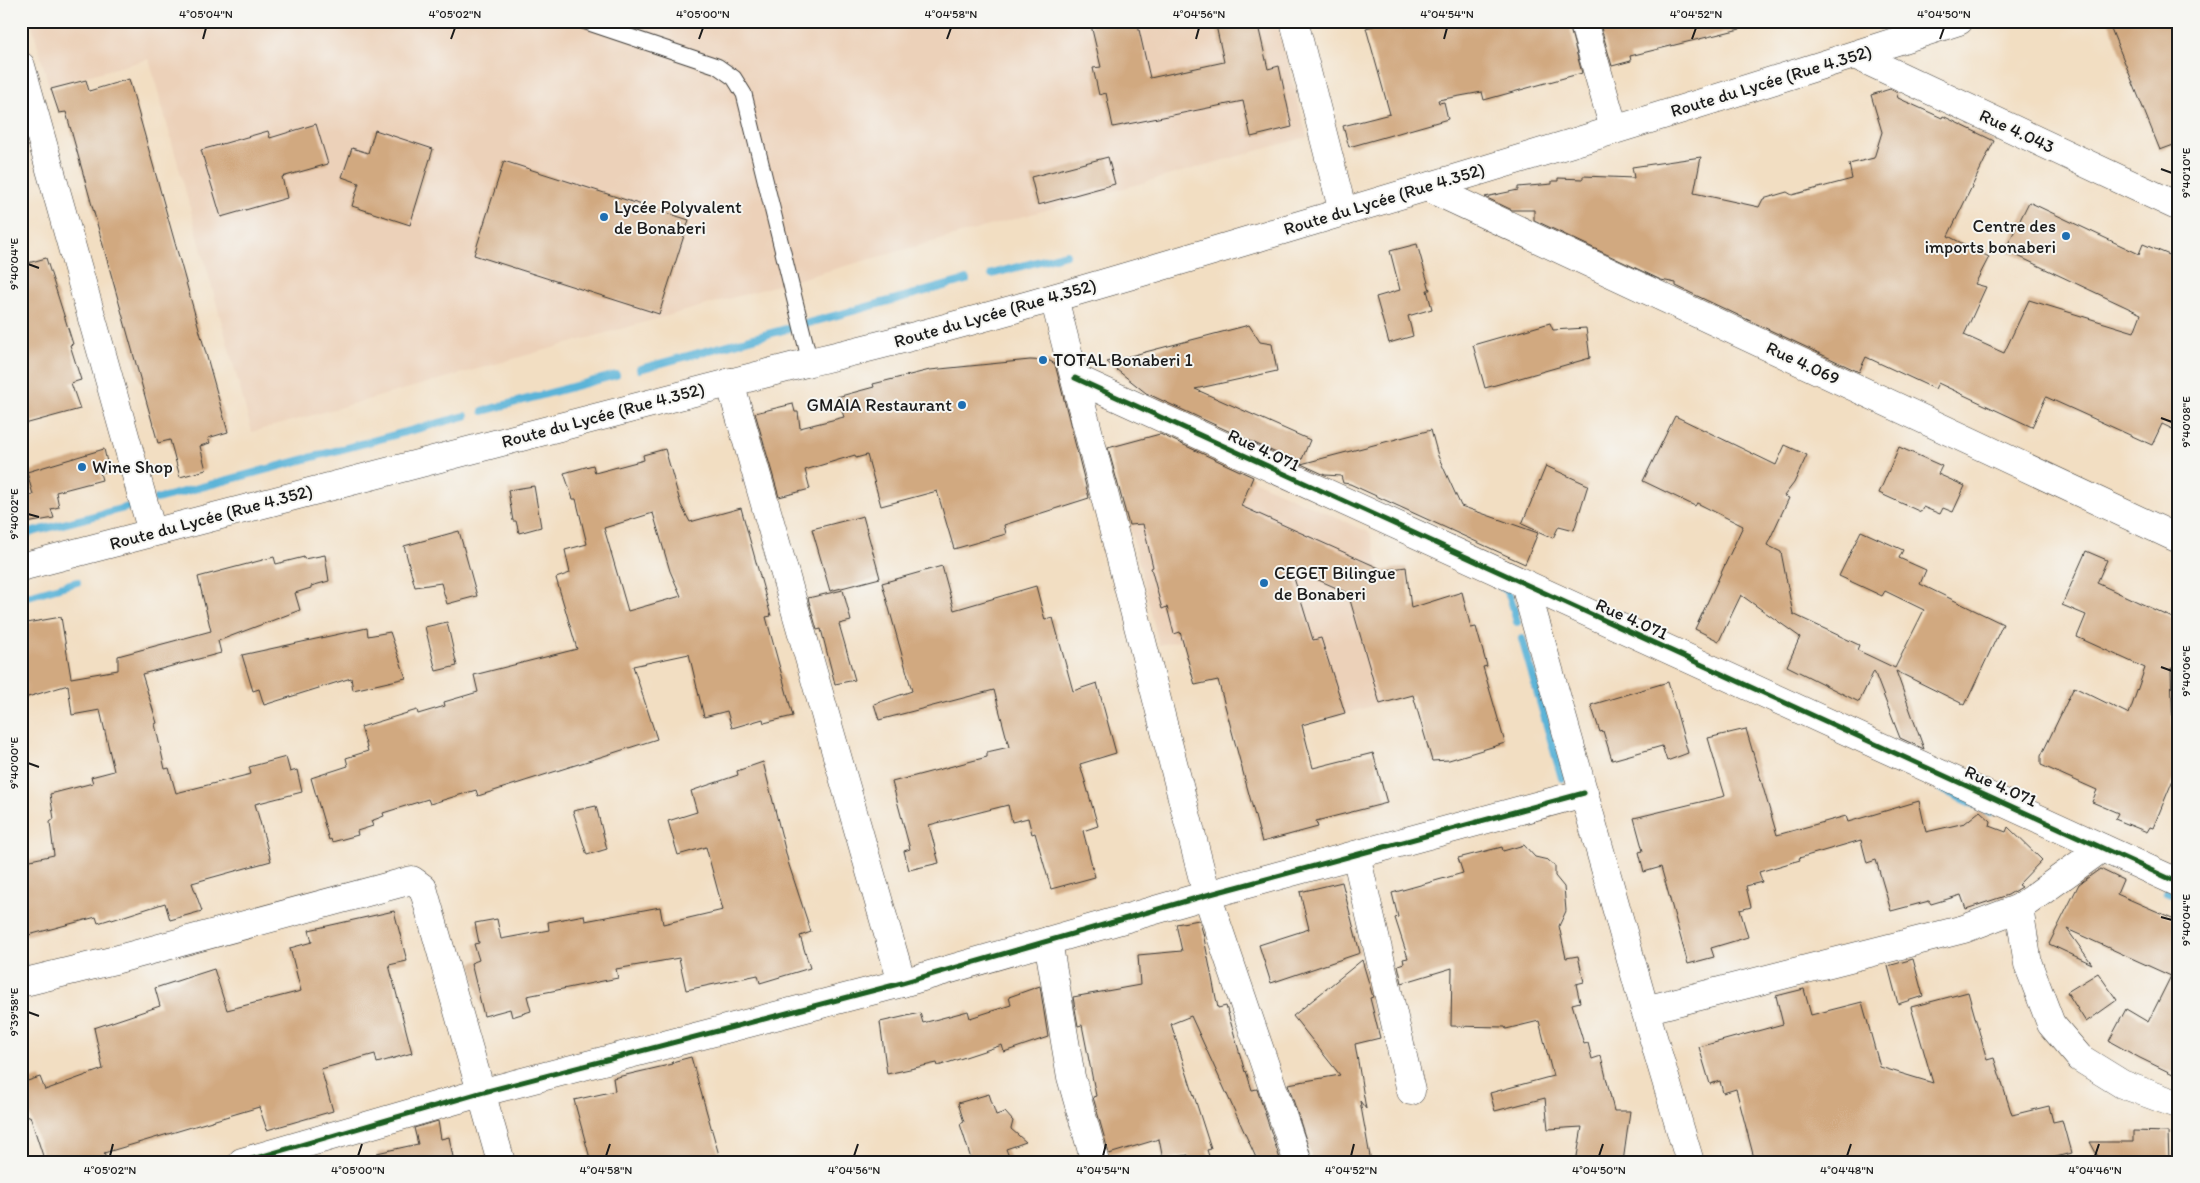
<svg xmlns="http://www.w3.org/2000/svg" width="2200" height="1183" viewBox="0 0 2200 1183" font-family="Itim,sans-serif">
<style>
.built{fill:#ecd1b9}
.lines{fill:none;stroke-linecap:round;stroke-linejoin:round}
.stream{stroke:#5bb4d8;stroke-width:8}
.building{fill:#d1a980;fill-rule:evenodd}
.lane-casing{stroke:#3c3935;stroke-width:17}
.street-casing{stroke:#3c3935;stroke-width:29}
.secondary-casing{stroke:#3c3935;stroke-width:29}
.lane{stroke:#fff;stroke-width:15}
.street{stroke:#fff;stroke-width:28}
.secondary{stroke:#fff;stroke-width:28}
.cycleway-casing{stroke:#f6f6f2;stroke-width:8}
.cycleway{stroke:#1b5e20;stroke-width:5}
.ticks{fill:none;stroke:#1c1c1c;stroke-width:2}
.poi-dot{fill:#1f6fb2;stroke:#f6f6f2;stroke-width:2}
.labels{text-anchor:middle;stroke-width:4;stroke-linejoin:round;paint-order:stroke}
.street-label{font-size:18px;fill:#1c1c1c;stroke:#f6f6f2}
.poi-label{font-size:18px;fill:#1c1c1c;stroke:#f6f6f2;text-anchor:start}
.neatline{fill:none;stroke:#1c1c1c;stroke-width:2}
.ticks-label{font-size:12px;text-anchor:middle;fill:#1c1c1c}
</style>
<rect width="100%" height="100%" fill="#f6f6f2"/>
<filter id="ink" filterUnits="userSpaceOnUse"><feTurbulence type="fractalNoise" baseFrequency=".02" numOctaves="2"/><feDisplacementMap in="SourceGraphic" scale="10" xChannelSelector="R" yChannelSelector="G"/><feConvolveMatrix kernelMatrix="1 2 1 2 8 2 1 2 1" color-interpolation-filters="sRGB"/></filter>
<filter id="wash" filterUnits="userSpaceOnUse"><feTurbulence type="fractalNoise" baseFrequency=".0096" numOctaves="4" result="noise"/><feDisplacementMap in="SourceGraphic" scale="20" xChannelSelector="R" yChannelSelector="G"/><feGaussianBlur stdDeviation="1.12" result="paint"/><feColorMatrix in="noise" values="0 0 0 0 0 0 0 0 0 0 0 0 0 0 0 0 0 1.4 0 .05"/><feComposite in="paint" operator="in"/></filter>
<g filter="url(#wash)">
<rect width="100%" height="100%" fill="#f2dec2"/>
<g class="built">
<path d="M 31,21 L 1277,21 L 1307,137 L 252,432 L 149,59 L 49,86 Z"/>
<path d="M 1154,435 L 1370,533 L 1413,695 L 1302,725 L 1274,621 L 1159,645 L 1111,447 Z"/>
</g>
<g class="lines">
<g class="stream">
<path d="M 992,274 L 1066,254"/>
<path d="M 640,369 L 966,280"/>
<path d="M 483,411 L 616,375"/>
<path d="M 224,481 L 465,416"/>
<path d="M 157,499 L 224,481"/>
<path d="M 21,535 L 132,506"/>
<path d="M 1500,586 C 1512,592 1513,609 1517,622"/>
<path d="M 21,598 L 77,582"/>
<path d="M 1522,639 L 1562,778"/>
<path d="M 1941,789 L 1990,812"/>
<path d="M 2167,892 L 2179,897"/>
<path d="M 21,965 L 23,965"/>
</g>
</g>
<g id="blocks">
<g class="building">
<path d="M 1090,21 L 1137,21 L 1150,78 L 1224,62 L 1215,21 L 1257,21 L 1268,69 L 1279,66 L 1292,127 L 1251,137 L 1243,101 L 1113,127 L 1106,93 L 1099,95 L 1093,68 L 1101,67 Z"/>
<path d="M 1391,21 L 1403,21 L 1405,27 L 1429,21 L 1568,21 L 1582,73 L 1484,100 L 1482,92 L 1438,100 L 1439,103 L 1444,102 L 1448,119 L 1349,147 L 1343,126 L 1390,114 L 1366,28 Z"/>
<path d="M 1599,21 L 1739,21 L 1740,29 L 1630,56 L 1631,61 L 1612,66 Z"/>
<path d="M 2108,21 L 2179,21 L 2179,143 L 2160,150 Z"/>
<path d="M 129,79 L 228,432 L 208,438 L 210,443 L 200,446 L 206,470 L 180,477 L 170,440 L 158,443 L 66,112 L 59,113 L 51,89 L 86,80 L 89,91 Z"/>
<path d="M 1890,89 L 1896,92 L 1898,98 L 1942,118 L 1943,116 L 1994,141 L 1948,236 L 1989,257 L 1975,284 L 1986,287 L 1964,335 L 2004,353 L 2029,300 L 2134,332 L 2141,314 L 2005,250 L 2029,202 L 2139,254 L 2143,244 L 2179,259 L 2179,432 L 2162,424 L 2152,445 L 2046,397 L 2032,427 L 1938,383 L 1935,389 L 1866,357 L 1859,372 L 1676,286 L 1676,283 L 1661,280 L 1534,220 L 1534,210 L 1512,210 L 1485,197 L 1518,190 L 1518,187 L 1552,184 L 1552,181 L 1558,181 L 1558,178 L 1583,179 L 1583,176 L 1634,178 L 1632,167 L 1701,157 L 1694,193 L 1759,207 L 1763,199 L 1787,192 L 1792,195 L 1852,179 L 1849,164 L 1874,158 L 1882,132 L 1871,95 Z"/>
<path d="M 316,124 L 328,164 L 282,177 L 287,198 L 221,217 L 201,150 L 268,131 L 270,138 Z"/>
<path d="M 375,130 L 433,149 L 410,225 L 352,206 L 359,183 L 342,177 L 352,148 L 368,153 Z"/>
<path d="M 1108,157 L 1115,184 L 1038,205 L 1031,177 Z"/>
<path d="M 504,161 L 689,220 L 659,314 L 474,255 Z"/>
<path d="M 1417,244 L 1430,290 L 1427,290 L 1432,309 L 1408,316 L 1413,336 L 1389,343 L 1376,297 L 1400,290 L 1390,251 Z"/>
<path d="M 46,258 L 73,344 L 70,345 L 81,380 L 71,383 L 80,409 L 21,425 L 21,265 Z"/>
<path d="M 1550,323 L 1553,330 L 1586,328 L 1590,358 L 1485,388 L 1473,345 Z"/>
<path d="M 1249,325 L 1260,342 L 1272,344 L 1277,371 L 1195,389 L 1310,440 L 1300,464 L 1146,393 L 1107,362 Z"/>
<path d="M 1030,360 L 1050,361 L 1055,364 L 1089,498 L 1004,525 L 1006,534 L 954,549 L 937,491 L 881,506 L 867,455 L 856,458 L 855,455 L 805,470 L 810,489 L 779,497 L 755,413 L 793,404 L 795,412 L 798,412 L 800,428 L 844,417 L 837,397 L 874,387 L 873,384 L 930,370 Z"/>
<path d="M 1675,416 L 1776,465 L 1785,445 L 1807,455 L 1794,483 L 1784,496 L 1789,498 L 1767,545 L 1781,552 L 1793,614 L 1859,645 L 1857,650 L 1895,668 L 1924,610 L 1885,591 L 1882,596 L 1839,576 L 1861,531 L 1903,550 L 1899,558 L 1926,570 L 1920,584 L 2003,624 L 1965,705 L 1896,671 L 1924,749 L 1900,738 L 1874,671 L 1859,702 L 1787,666 L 1800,637 L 1741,595 L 1719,641 L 1695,629 L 1743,526 L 1697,503 L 1695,506 L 1643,481 Z"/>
<path d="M 1431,430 L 1438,456 L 1461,506 L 1538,533 L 1525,564 L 1350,484 L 1343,483 L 1341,476 L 1325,475 L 1301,464 Z"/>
<path d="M 1160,434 L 1253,477 L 1241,506 L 1379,568 L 1380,571 L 1406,567 L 1411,608 L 1462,592 L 1471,628 L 1476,627 L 1487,666 L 1483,667 L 1505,743 L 1449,760 L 1432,761 L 1413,695 L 1380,704 L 1348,593 L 1291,568 L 1313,640 L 1321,638 L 1345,713 L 1302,725 L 1313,768 L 1373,753 L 1387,803 L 1316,821 L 1318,827 L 1262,842 L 1218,680 L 1195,685 L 1180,632 L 1174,634 L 1167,607 L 1162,609 L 1151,568 L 1153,567 L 1143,524 L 1129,525 L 1108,448 Z"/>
<path d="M 1899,447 L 1942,466 L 1938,474 L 1965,486 L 1953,512 L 1943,508 L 1940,514 L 1923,507 L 1921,512 L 1879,493 Z"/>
<path d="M 104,449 L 109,471 L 100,473 L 102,480 L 56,492 L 59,507 L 51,509 L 54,518 L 21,524 L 21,498 L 33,495 L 27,472 Z"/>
<path d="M 665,449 L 681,505 L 690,522 L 741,508 L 771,616 L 766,617 L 793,716 L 764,723 L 763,719 L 732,728 L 727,711 L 704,717 L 689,654 L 633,666 L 657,739 L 478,796 L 476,790 L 430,804 L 428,799 L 383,813 L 384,816 L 371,821 L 373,826 L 357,831 L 358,835 L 332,842 L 331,839 L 329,840 L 311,778 L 348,766 L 346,758 L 368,751 L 361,727 L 417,710 L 418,714 L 445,706 L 444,702 L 478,692 L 474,675 L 577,649 L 556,578 L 570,573 L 565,550 L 587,544 L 576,499 L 573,499 L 564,473 L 593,465 L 595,473 L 644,460 L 643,455 ZM 653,513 L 670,571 L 681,596 L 628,611 L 604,528 Z"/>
<path d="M 1546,466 L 1588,485 L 1574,530 L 1559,526 L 1553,538 L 1522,524 Z"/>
<path d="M 534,486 L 541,527 L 519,533 L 516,521 L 513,521 L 508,490 Z"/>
<path d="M 863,516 L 880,578 L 830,591 L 812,529 Z"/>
<path d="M 459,531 L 477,596 L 447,604 L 441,583 L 415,587 L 404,546 Z"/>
<path d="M 2086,551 L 2107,560 L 2097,583 L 2179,621 L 2179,671 L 2171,668 L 2174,768 L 2177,770 L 2153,828 L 2150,827 L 2147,832 L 2115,819 L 2118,813 L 2092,802 L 2097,790 L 2041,765 L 2041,756 L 2074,687 L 2129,714 L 2145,668 L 2077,637 L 2086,615 L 2062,605 Z"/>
<path d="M 325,555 L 329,581 L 311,586 L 311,588 L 295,593 L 300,610 L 218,641 L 221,653 L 142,674 L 157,723 L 155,724 L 165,769 L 169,768 L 176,793 L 251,774 L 249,767 L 286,757 L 290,772 L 297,770 L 302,792 L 255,804 L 271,861 L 192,883 L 202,911 L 170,920 L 165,903 L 112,920 L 111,919 L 98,923 L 96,917 L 21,937 L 21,862 L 54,855 L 50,822 L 54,819 L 50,794 L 93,783 L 91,777 L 114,771 L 100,710 L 72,715 L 68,685 L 21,699 L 21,624 L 61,617 L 71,678 L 118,670 L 118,656 L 211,631 L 198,577 L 274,557 L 276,564 L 304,557 L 304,559 Z"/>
<path d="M 942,566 L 954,610 L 1036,586 L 1045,620 L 1053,618 L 1073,691 L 1097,683 L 1116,753 L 1080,764 L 1098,826 L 1083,831 L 1095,877 L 1051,889 L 1035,833 L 1032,834 L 1028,818 L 1012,822 L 1008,805 L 929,825 L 939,863 L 909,870 L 904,851 L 910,849 L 892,782 L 987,757 L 987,752 L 1009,747 L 994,690 L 879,720 L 874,704 L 912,691 L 882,583 Z"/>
<path d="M 843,590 L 851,621 L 839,624 L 855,680 L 835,684 L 821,629 L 817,630 L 808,598 Z"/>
<path d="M 447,622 L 457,666 L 436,671 L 425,627 Z"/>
<path d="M 367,628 L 368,636 L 390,632 L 406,678 L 353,690 L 351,678 L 264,705 L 259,689 L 253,691 L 242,655 Z"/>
<path d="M 1668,682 L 1688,753 L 1667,761 L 1662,746 L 1612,760 L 1603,731 L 1600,732 L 1591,705 Z"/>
<path d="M 1746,729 L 1777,835 L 1846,816 L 1848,822 L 1919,801 L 1926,832 L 1965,823 L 1980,811 L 1991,821 L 1990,826 L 2006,832 L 2008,827 L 2042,860 L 2018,885 L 2021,887 L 2008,895 L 1966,909 L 1961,895 L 1931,904 L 1929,901 L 1891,911 L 1876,860 L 1867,863 L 1861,840 L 1799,858 L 1800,860 L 1759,872 L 1762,882 L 1746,886 L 1751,907 L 1740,910 L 1748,937 L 1711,948 L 1714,957 L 1688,964 L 1661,867 L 1644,872 L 1639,852 L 1643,851 L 1634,818 L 1725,796 L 1708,738 Z"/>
<path d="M 763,762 L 789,865 L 811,932 L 800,936 L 810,968 L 760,983 L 758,975 L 686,990 L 679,958 L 616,969 L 618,978 L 527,996 L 531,1011 L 512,1017 L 510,1009 L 484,1016 L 471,963 L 479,960 L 474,944 L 479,943 L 475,923 L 497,919 L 501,939 L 549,930 L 548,922 L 584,915 L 585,921 L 660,907 L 663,924 L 723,910 L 706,847 L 678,855 L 668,821 L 697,812 L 691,791 L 738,775 L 737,771 Z"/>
<path d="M 596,806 L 607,849 L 587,855 L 573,811 Z"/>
<path d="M 1524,845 L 1535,857 L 1548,860 L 1555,866 L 1555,876 L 1564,887 L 1566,911 L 1559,926 L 1566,958 L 1578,956 L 1584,982 L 1576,984 L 1580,1002 L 1572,1004 L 1584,1044 L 1588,1043 L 1592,1059 L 1601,1056 L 1614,1111 L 1630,1111 L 1623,1162 L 1576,1162 L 1582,1127 L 1548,1129 L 1545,1098 L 1495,1111 L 1490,1093 L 1553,1076 L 1539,1021 L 1506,1029 L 1505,1027 L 1451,1026 L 1452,968 L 1402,983 L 1398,965 L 1404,963 L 1403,959 L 1408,958 L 1395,918 L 1398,917 L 1392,893 L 1463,873 L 1458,858 L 1502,847 L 1503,851 Z"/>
<path d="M 2100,869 L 2123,880 L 2117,894 L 2179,921 L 2179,1077 L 2140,1058 L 2109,1041 L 2126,1009 L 2148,1022 L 2171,976 L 2067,929 L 2092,964 L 2049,944 L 2079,884 Z"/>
<path d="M 1342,882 L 1360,953 L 1271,983 L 1259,945 L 1309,929 L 1300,892 Z"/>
<path d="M 394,911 L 407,961 L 389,965 L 412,1053 L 377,1063 L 375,1054 L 321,1069 L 333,1111 L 267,1130 L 259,1107 L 104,1153 L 107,1162 L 45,1162 L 30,1116 L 21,1120 L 21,1083 L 40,1077 L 45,1090 L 103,1069 L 94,1028 L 160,1006 L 155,988 L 214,969 L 227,1010 L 301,991 L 290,948 L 312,942 L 309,930 Z"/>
<path d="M 1199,920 L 1203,933 L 1218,1008 L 1226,1006 L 1245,1072 L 1246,1071 L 1252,1090 L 1257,1089 L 1281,1162 L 1258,1162 L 1191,1016 L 1171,1024 L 1211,1149 L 1207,1150 L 1211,1162 L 1190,1162 L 1188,1155 L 1163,1160 L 1159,1139 L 1109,1154 L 1093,1097 L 1096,1096 L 1082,1025 L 1078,1026 L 1073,997 L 1140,985 L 1138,955 L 1182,951 L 1176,924 Z"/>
<path d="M 1913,959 L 1923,996 L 1898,1004 L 1888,966 Z"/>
<path d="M 1362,960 L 1373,997 L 1370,998 L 1380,1038 L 1355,1044 L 1366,1109 L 1360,1101 L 1371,1162 L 1313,1162 L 1288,1084 L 1340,1075 L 1293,1016 Z"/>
<path d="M 2098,973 L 2117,1000 L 2086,1022 L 2067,992 Z"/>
<path d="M 1040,986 L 1048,1037 L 1004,1052 L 1002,1045 L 938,1066 L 937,1063 L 887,1074 L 880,1022 L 920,1013 L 923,1023 L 968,1011 L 970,1018 L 1011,1005 L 1009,997 Z"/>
<path d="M 1804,989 L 1811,1015 L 1862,1002 L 1880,1067 L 1933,1083 L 1911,1007 L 1968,992 L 1987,1060 L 1994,1058 L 2012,1115 L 2049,1106 L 2053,1122 L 2062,1120 L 2071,1153 L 2037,1162 L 1755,1162 L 1736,1089 L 1723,1093 L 1720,1081 L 1710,1084 L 1699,1047 L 1783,1024 L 1776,996 Z"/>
<path d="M 691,1057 L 721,1162 L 591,1162 L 574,1100 L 615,1091 L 613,1078 L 673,1064 L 672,1062 Z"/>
<path d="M 989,1094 L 996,1115 L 1005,1112 L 1013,1121 L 1011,1129 L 1026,1142 L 1006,1149 L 1011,1162 L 972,1162 L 960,1124 L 964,1122 L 958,1103 Z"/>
<path d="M 438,1121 L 441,1139 L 449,1137 L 454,1162 L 378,1162 L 377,1153 L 418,1144 L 414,1128 Z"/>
<path d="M 2133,1131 L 2168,1132 L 2169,1162 L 2101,1162 L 2090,1142 L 2133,1142 Z"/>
</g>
</g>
</g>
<g filter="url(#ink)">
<use href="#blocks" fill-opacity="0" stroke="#3c3935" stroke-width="1"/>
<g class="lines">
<g class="lane-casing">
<path id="lane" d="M 583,21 L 717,66 L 734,78 L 744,94 L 810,362"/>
</g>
<g class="street-casing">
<g id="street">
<path d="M 1294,21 L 1343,212"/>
<path d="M 1583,21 L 1614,129"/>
<path d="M 1855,55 L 2179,207"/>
<path d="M 21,66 L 152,532"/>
<path d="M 1427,187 L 2179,539"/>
<path d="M 1054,298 L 1207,895 L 1298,1162"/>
<path d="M 1075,378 L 2179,883"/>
<path d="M 730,382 L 902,983"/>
<path d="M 1525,585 L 1645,1010 L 1690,1162"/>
<path d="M 1356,855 L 1411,1091"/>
<path d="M 2019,908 L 2028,964 L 2051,1024 L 2080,1058 L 2122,1084 L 2179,1105"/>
<path d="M 1048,941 L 1071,1077 L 1095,1162"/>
<path d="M 21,983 L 111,961 L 412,880 L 423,888 L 501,1162"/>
<path d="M 1645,1010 L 1964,929 L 2019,908 L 2102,848"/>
<path d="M 242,1162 L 480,1093 L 902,983 L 1207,895 L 1584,793"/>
</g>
</g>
<g class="secondary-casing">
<path id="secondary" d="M 21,567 L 810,362 C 976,323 1139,273 1303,224 C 1522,159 1741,92 1959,21"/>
</g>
<use href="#lane" class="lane"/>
<use href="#street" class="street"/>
<use href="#secondary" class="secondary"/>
<g class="cycleway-casing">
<g id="cycleway">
<path d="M 1075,378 L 2179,883"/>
<path d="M 242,1162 L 480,1093 L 902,983 L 1207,895 L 1584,793"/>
</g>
</g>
<use href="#cycleway" class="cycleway"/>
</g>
</g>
<path class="ticks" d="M 203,39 L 206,28M 451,39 L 455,28M 699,39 L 703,28M 947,39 L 951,28M 1196,39 L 1199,28M 1444,39 L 1447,28M 1692,39 L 1696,28M 1940,39 L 1944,28M 2161,169 L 2172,173M 28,264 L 39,268M 2161,418 L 2172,422M 28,514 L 39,517M 2161,667 L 2172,671M 28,763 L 39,767M 2161,917 L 2172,920M 28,1012 L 39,1016M 110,1156 L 113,1144M 358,1156 L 362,1144M 606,1156 L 610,1144M 854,1156 L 858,1144M 1103,1156 L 1106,1144M 1351,1156 L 1354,1144M 1599,1156 L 1603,1144M 1847,1156 L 1851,1144M 2095,1156 L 2099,1144"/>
<g class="poi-dot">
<circle cx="604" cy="217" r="5"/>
<circle cx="2066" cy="236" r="5"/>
<circle cx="1043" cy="360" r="5"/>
<circle cx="962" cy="405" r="5"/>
<circle cx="82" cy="467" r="5"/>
<circle cx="1264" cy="583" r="5"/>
</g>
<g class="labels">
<g class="street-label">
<text transform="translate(1771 81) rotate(-17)" y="6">Route du Lycée (Rue 4.352)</text>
<text transform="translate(2017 131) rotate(25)" y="6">Rue 4.043</text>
<text transform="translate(1384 199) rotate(-17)" y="6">Route du Lycée (Rue 4.352)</text>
<text transform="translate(995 313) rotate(-16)" y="6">Route du Lycée (Rue 4.352)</text>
<text transform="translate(1803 363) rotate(25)" y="6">Rue 4.069</text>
<text transform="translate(603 415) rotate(-15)" y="6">Route du Lycée (Rue 4.352)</text>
<text transform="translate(1264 450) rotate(25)" y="6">Rue 4.071</text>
<text transform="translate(211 517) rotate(-15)" y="6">Route du Lycée (Rue 4.352)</text>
<text transform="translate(1632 619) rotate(24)" y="6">Rue 4.071</text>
<text transform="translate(2001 786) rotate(24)" y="6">Rue 4.071</text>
</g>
<g class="poi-label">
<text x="614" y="213">Lycée Polyvalent<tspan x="614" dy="21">de Bonaberi</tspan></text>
<text x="2056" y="232" text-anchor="end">Centre des<tspan x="2056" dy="21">imports bonaberi</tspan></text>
<text x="1053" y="366">TOTAL Bonaberi 1</text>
<text x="952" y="411" text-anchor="end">GMAIA Restaurant</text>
<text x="92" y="473">Wine Shop</text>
<text x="1274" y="579">CEGET Bilingue<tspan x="1274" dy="21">de Bonaberi</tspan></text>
</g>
</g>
<rect width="2200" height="1183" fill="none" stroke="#f6f6f2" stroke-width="55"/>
<rect x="28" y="28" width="2144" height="1128" class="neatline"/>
<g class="ticks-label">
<text x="206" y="18">4°05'04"N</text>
<text x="455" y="18">4°05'02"N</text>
<text x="703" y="18">4°05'00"N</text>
<text x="951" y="18">4°04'58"N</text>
<text x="1199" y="18">4°04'56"N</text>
<text x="1447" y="18">4°04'54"N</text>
<text x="1696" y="18">4°04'52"N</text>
<text x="1944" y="18">4°04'50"N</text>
<text transform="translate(2186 173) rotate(-90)" y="4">9°40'10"E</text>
<text transform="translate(14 264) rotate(-90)" y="4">9°40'04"E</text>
<text transform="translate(2186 422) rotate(-90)" y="4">9°40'08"E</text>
<text transform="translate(14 514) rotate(-90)" y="4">9°40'02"E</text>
<text transform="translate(2186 671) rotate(-90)" y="4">9°40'06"E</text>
<text transform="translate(14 763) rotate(-90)" y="4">9°40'00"E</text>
<text transform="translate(2186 920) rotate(-90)" y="4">9°40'04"E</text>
<text transform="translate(14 1012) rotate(-90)" y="4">9°39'58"E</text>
<text x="110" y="1174">4°05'02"N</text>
<text x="358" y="1174">4°05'00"N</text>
<text x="606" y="1174">4°04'58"N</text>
<text x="854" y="1174">4°04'56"N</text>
<text x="1103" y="1174">4°04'54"N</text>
<text x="1351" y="1174">4°04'52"N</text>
<text x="1599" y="1174">4°04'50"N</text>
<text x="1847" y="1174">4°04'48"N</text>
<text x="2095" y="1174">4°04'46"N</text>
</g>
</svg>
